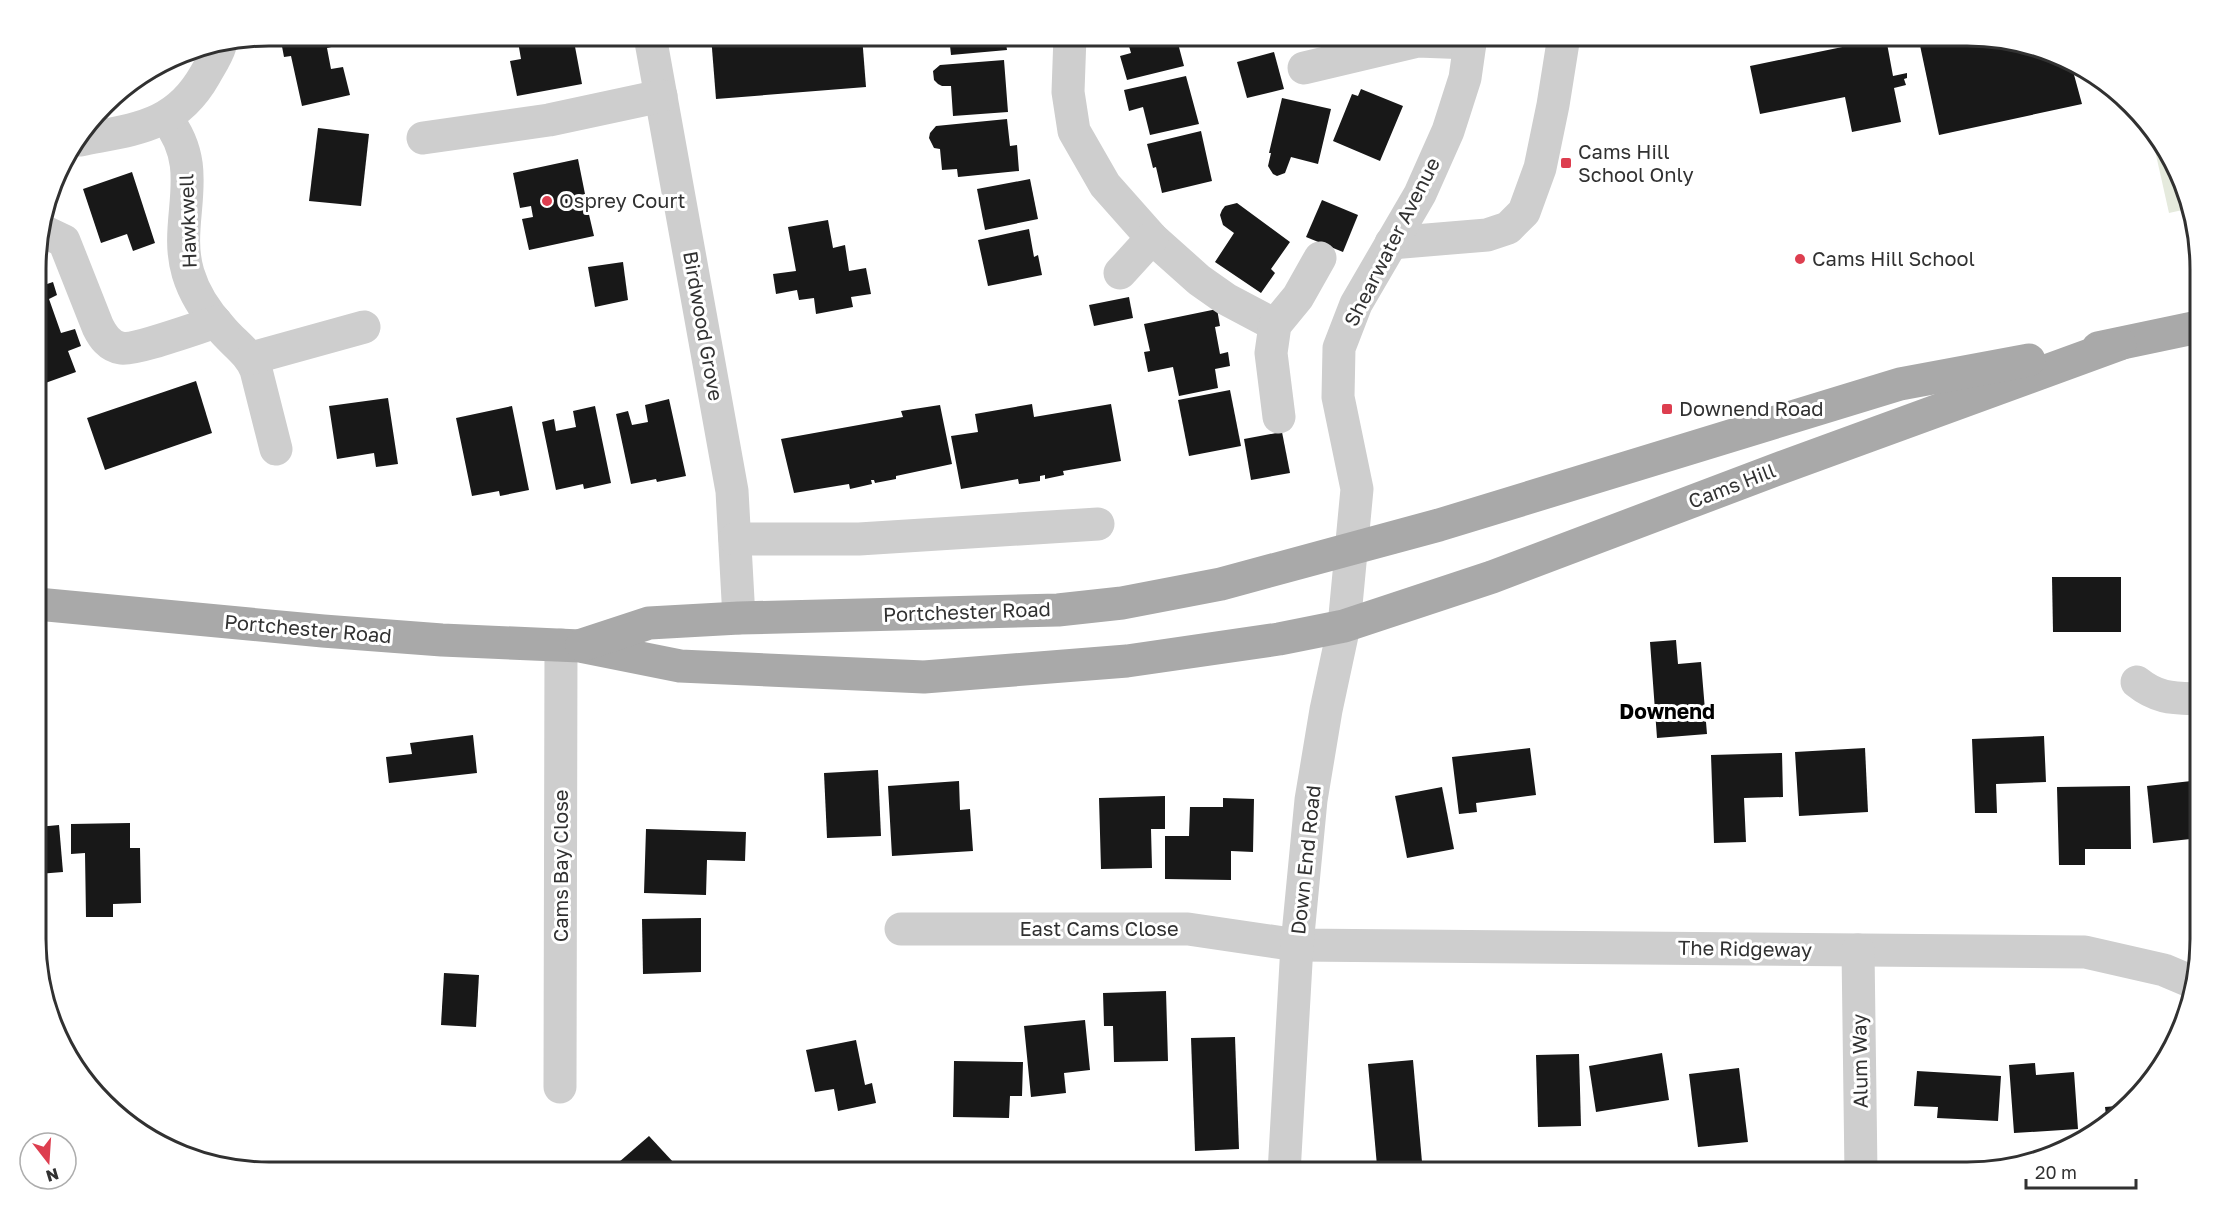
<svg xmlns="http://www.w3.org/2000/svg" width="2236" height="1209" viewBox="0 0 2236 1209" font-family="'Golos Text',sans-serif">
<style>
.green{fill:#e5eadd}
.building{fill:#181818}
.lines{fill:none;stroke-linecap:round;stroke-linejoin:round}
.minor{stroke:#cecece;stroke-width:33}
.major{stroke:#a9a9a9;stroke-width:33}
.poi-dot{fill:#dd3e4f;stroke:#fff;stroke-width:2}
.labels{text-anchor:middle;stroke-width:6;stroke-linejoin:round;paint-order:stroke}
.poi-label{font-size:20px;fill:#313131;stroke:#fff;text-anchor:start}
.street-label{font-size:20px;fill:#313131;stroke:#fff}
.neighbourhood-label{font-size:21px;font-weight:bold;fill:#000;stroke:#fff}
.rim{fill:none;stroke:#313131;stroke-width:3}
</style>
<rect width="100%" height="100%" fill="#fff"/>
<path class="green" d="M 2150,128 L 2160,140 L 2187,209 L 2169,213 Z"/>
<g class="building">
<path d="M 280,36 L 333,36 L 336,46 L 327,48 L 331,69 L 343,67 L 350,95 L 302,106 L 291,56 L 284,57 Z"/>
<path d="M 517,36 L 573,36 L 582,84 L 517,96 L 510,61 L 521,59 Z"/>
<path d="M 711,36 L 862,36 L 866,87 L 716,99 Z"/>
<path d="M 949,36 L 1005,36 L 1007,50 L 951,55 Z"/>
<path d="M 1126,36 L 1176,36 L 1184,66 L 1127,80 L 1120,56 L 1131,53 Z"/>
<path d="M 1918,36 L 1966,36 L 2070,60 L 2082,104 L 1939,135 Z"/>
<path d="M 1886,38 L 1893,76 L 1907,73 L 1907,78 L 1904,79 L 1906,85 L 1894,88 L 1901,122 L 1852,132 L 1845,97 L 1760,114 L 1750,66 Z"/>
<path d="M 1274,52 L 1284,89 L 1247,98 L 1237,62 Z"/>
<path d="M 1004,60 L 1008,112 L 953,116 L 951,86 L 942,86 L 938,84 L 934,80 L 933,71 L 940,65 Z"/>
<path d="M 1186,76 L 1199,124 L 1150,135 L 1143,107 L 1129,111 L 1124,90 Z"/>
<path d="M 1361,89 L 1403,106 L 1380,161 L 1333,141 L 1352,94 L 1358,96 Z"/>
<path d="M 1282,98 L 1331,109 L 1318,164 L 1291,157 L 1285,173 L 1277,176 L 1273,174 L 1268,166 L 1271,153 L 1269,153 Z"/>
<path d="M 1007,119 L 1010,146 L 1017,145 L 1019,171 L 958,177 L 957,169 L 942,170 L 940,149 L 934,148 L 929,138 L 930,133 L 936,126 Z"/>
<path d="M 318,128 L 369,134 L 361,206 L 309,201 Z"/>
<path d="M 1201,131 L 1212,181 L 1162,193 L 1156,167 L 1153,168 L 1147,144 Z"/>
<path d="M 578,159 L 585,194 L 574,197 L 577,208 L 587,206 L 594,236 L 529,250 L 522,219 L 533,217 L 531,206 L 520,208 L 513,173 Z"/>
<path d="M 132,172 L 155,243 L 133,251 L 127,234 L 101,243 L 83,189 Z"/>
<path d="M 1030,179 L 1038,219 L 985,230 L 977,189 Z"/>
<path d="M 1322,200 L 1358,215 L 1343,252 L 1306,237 Z"/>
<path d="M 1237,203 L 1290,242 L 1271,269 L 1275,273 L 1261,293 L 1215,262 L 1234,233 L 1223,225 L 1220,215 L 1222,210 L 1225,206 Z"/>
<path d="M 828,220 L 833,248 L 845,245 L 849,271 L 866,268 L 871,294 L 851,297 L 853,307 L 816,314 L 814,298 L 799,300 L 797,290 L 776,294 L 773,274 L 796,271 L 788,227 Z"/>
<path d="M 1029,229 L 1034,257 L 1038,255 L 1042,275 L 988,286 L 978,240 Z"/>
<path d="M 623,262 L 628,300 L 595,307 L 588,267 Z"/>
<path d="M 37,265 L 44,285 L 53,282 L 57,295 L 49,299 L 61,333 L 75,329 L 81,346 L 68,351 L 76,372 L 37,386 Z"/>
<path d="M 1129,297 L 1133,318 L 1094,326 L 1089,305 Z"/>
<path d="M 1217,309 L 1220,326 L 1215,327 L 1220,354 L 1228,352 L 1230,366 L 1215,369 L 1218,388 L 1179,396 L 1173,367 L 1148,372 L 1144,352 L 1150,351 L 1144,324 Z"/>
<path d="M 196,381 L 212,433 L 105,470 L 87,418 Z"/>
<path d="M 1230,390 L 1241,446 L 1189,456 L 1178,400 Z"/>
<path d="M 388,398 L 398,464 L 376,467 L 374,453 L 337,459 L 329,406 Z"/>
<path d="M 669,399 L 686,476 L 657,482 L 656,479 L 631,484 L 616,414 L 628,411 L 632,425 L 648,422 L 645,405 Z"/>
<path d="M 1032,404 L 1034,417 L 1111,404 L 1121,461 L 1063,471 L 1064,475 L 1045,479 L 1045,475 L 1040,476 L 1040,481 L 1019,484 L 1018,479 L 961,489 L 951,436 L 978,432 L 975,414 Z"/>
<path d="M 940,405 L 952,464 L 896,476 L 896,479 L 875,483 L 874,480 L 871,480 L 872,484 L 850,489 L 849,484 L 794,493 L 781,439 L 903,417 L 901,411 Z"/>
<path d="M 512,406 L 529,490 L 500,496 L 499,491 L 472,496 L 456,418 Z"/>
<path d="M 595,406 L 611,483 L 584,489 L 583,484 L 556,490 L 542,422 L 554,419 L 556,431 L 576,427 L 573,411 Z"/>
<path d="M 1282,432 L 1290,473 L 1251,480 L 1244,439 Z"/>
<path d="M 2052,577 L 2121,577 L 2121,632 L 2053,632 Z"/>
<path d="M 1676,640 L 1678,664 L 1701,662 L 1707,734 L 1657,738 L 1650,642 Z"/>
<path d="M 473,735 L 477,773 L 389,783 L 386,757 L 412,754 L 410,743 Z"/>
<path d="M 2044,736 L 2046,782 L 1996,784 L 1997,813 L 1975,813 L 1972,739 Z"/>
<path d="M 1530,748 L 1536,795 L 1476,803 L 1477,812 L 1459,814 L 1452,757 Z"/>
<path d="M 1865,748 L 1868,812 L 1799,816 L 1795,752 Z"/>
<path d="M 1782,753 L 1783,797 L 1744,798 L 1746,842 L 1714,843 L 1711,755 Z"/>
<path d="M 878,770 L 881,836 L 827,838 L 824,773 Z"/>
<path d="M 2200,780 L 2200,838 L 2153,843 L 2147,786 Z"/>
<path d="M 959,781 L 960,810 L 970,809 L 973,851 L 892,856 L 888,786 Z"/>
<path d="M 2130,786 L 2131,849 L 2085,849 L 2085,865 L 2059,865 L 2057,787 Z"/>
<path d="M 1442,787 L 1454,849 L 1407,858 L 1395,796 Z"/>
<path d="M 1165,796 L 1165,829 L 1151,829 L 1152,868 L 1101,869 L 1099,798 Z"/>
<path d="M 1223,798 L 1254,799 L 1253,852 L 1231,851 L 1231,880 L 1165,879 L 1165,836 L 1189,836 L 1190,807 L 1223,807 Z"/>
<path d="M 130,823 L 130,848 L 140,848 L 141,903 L 113,904 L 113,917 L 86,917 L 85,853 L 71,854 L 71,824 Z"/>
<path d="M 59,825 L 63,872 L 38,874 L 38,827 Z"/>
<path d="M 646,829 L 746,832 L 745,861 L 707,860 L 706,895 L 644,893 Z"/>
<path d="M 701,918 L 701,972 L 643,974 L 642,919 Z"/>
<path d="M 444,973 L 479,975 L 476,1027 L 441,1025 Z"/>
<path d="M 1166,991 L 1168,1061 L 1114,1062 L 1113,1026 L 1104,1026 L 1103,993 Z"/>
<path d="M 1085,1020 L 1090,1070 L 1064,1073 L 1066,1093 L 1031,1097 L 1024,1026 Z"/>
<path d="M 1235,1037 L 1239,1149 L 1195,1151 L 1191,1038 Z"/>
<path d="M 856,1040 L 865,1085 L 872,1083 L 876,1103 L 838,1111 L 834,1089 L 815,1092 L 806,1050 Z"/>
<path d="M 1662,1053 L 1669,1100 L 1596,1112 L 1589,1066 Z"/>
<path d="M 1579,1054 L 1581,1126 L 1538,1127 L 1536,1055 Z"/>
<path d="M 1413,1060 L 1422,1162 L 1377,1166 L 1368,1064 Z"/>
<path d="M 954,1061 L 1023,1062 L 1022,1096 L 1010,1096 L 1009,1118 L 953,1117 Z"/>
<path d="M 2035,1063 L 2036,1075 L 2074,1072 L 2078,1129 L 2014,1133 L 2009,1065 Z"/>
<path d="M 1739,1068 L 1748,1142 L 1698,1147 L 1689,1074 Z"/>
<path d="M 1917,1071 L 2001,1076 L 1998,1121 L 1937,1118 L 1938,1107 L 1914,1106 Z"/>
<path d="M 2129,1105 L 2107,1124 L 2105,1107 Z"/>
<path d="M 649,1136 L 674,1163 L 663,1173 L 614,1173 L 611,1169 Z"/>
</g>
<g class="lines">
<g class="minor">
<path d="M 650,36 L 732,491 L 739,618"/>
<path d="M 1070,36 L 1068,92 L 1074,131 L 1105,185 L 1152,238 L 1199,280 L 1226,299 L 1275,325"/>
<path d="M 1304,68 L 1418,41 L 1470,43"/>
<path d="M 166,118 C 208,171 172,219 188,273 C 194,293 207,313 221,328 C 233,343 249,352 256,370 L 276,449"/>
<path d="M 423,138 L 549,120 L 661,96"/>
<path d="M 80,140 C 134,129 175,128 205,75 C 210,66 217,56 220,46"/>
<path d="M 43,231 L 64,241 L 98,327 C 103,337 109,346 121,348 C 134,351 199,327 216,322"/>
<path d="M 1391,243 L 1487,235 L 1508,228 L 1524,212 L 1540,168 L 1553,105 L 1564,36"/>
<path d="M 1120,273 L 1152,238"/>
<path d="M 252,358 L 364,327"/>
<path d="M 1279,417 L 1271,353 L 1275,325 L 1298,297 L 1320,258"/>
<path d="M 735,539 L 859,539 L 1098,524"/>
<path d="M 2137,682 C 2158,699 2174,698 2199,699"/>
<path d="M 901,929 L 1188,929 L 1297,945 L 2085,952 L 2164,970 L 2190,981"/>
<path d="M 1858,950 L 1861,1173"/>
<path d="M 560,1087 L 561,645"/>
<path d="M 1284,1173 L 1297,945 L 1311,800 L 1326,710 L 1344,626 L 1357,489 L 1338,397 L 1339,348 L 1356,304 L 1420,194 L 1448,131 L 1465,78 L 1471,36"/>
</g>
<g class="major">
<path d="M 2098,348 L 2198,327"/>
<path d="M 37,604 L 323,631 L 442,640 L 580,646 L 680,666 L 924,677 L 1127,661 L 1279,639 L 1344,626 L 1492,577 L 1783,467 L 2120,344"/>
<path d="M 582,645 L 649,623 L 739,618 L 1058,610 L 1122,603 L 1221,584 L 1439,525 L 1900,384 L 2029,360"/>
</g>
</g>
<g class="poi-dot">
<rect x="1560" y="157" width="12" height="12" rx="3"/>
<circle cx="547" cy="201" r="6"/>
<circle cx="1800" cy="259" r="6"/>
<rect x="1661" y="403" width="12" height="12" rx="3"/>
</g>
<g class="labels">
<g class="poi-label">
<text x="1578" y="159">Cams Hill<tspan x="1578" dy="23">School Only</tspan></text>
<text x="559" y="208">Osprey Court</text>
<text x="1812" y="266">Cams Hill School</text>
<text x="1679" y="416">Downend Road</text>
</g>
<g class="street-label">
<text transform="translate(188 221) rotate(-92)" y="7">Hawkwell</text>
<text transform="translate(1392 242) rotate(-63)" y="7">Shearwater Avenue</text>
<text transform="translate(703 326) rotate(80)" y="7">Birdwood Grove</text>
<text transform="translate(1732 486) rotate(-21)" y="7">Cams Hill</text>
<text transform="translate(967 612) rotate(-2)" y="7">Portchester Road</text>
<text transform="translate(308 629) rotate(5)" y="7">Portchester Road</text>
<text transform="translate(1306 860) rotate(-84)" y="7">Down End Road</text>
<text transform="translate(561 866) rotate(-90)" y="7">Cams Bay Close</text>
<text x="1099" y="936">East Cams Close</text>
<text transform="translate(1745 949) rotate(1)" y="7">The Ridgeway</text>
<text transform="translate(1860 1061) rotate(-91)" y="7">Alum Way</text>
</g>
<g class="neighbourhood-label">
<text x="1667" y="719">Downend</text>
</g>
</g>
<path d="M0 0H2236V1209H0ZM269 46H1967A223 223 0 0 1 2190 269V939A223 223 0 0 1 1967 1162H269A223 223 0 0 1 46 939V269A223 223 0 0 1 269 46Z" fill="#fff" fill-rule="evenodd"/>
<path class="rim" d="M269 46H1967A223 223 0 0 1 2190 269V939A223 223 0 0 1 1967 1162H269A223 223 0 0 1 46 939V269A223 223 0 0 1 269 46Z"/>
<g transform="translate(48 1161) rotate(163)"><circle r="28" fill="#ffffff" stroke="#adadad" stroke-width="1.5"/>
<path d="M0-4.5L10 22L0 15L-10 22Z" fill="#dd3e4f"/>
<text y="-9" font-size="16" font-weight="bold" text-anchor="middle" fill="#313131">N</text>
</g>
<path d="M2026 1179v9h110v-9" fill="none" stroke="#313131" stroke-width="3"/>
<text x="2035" y="1179" font-size="18" fill="#313131" stroke="#ffffff" stroke-width="4.5" paint-order="stroke">20 m</text>
</svg>
